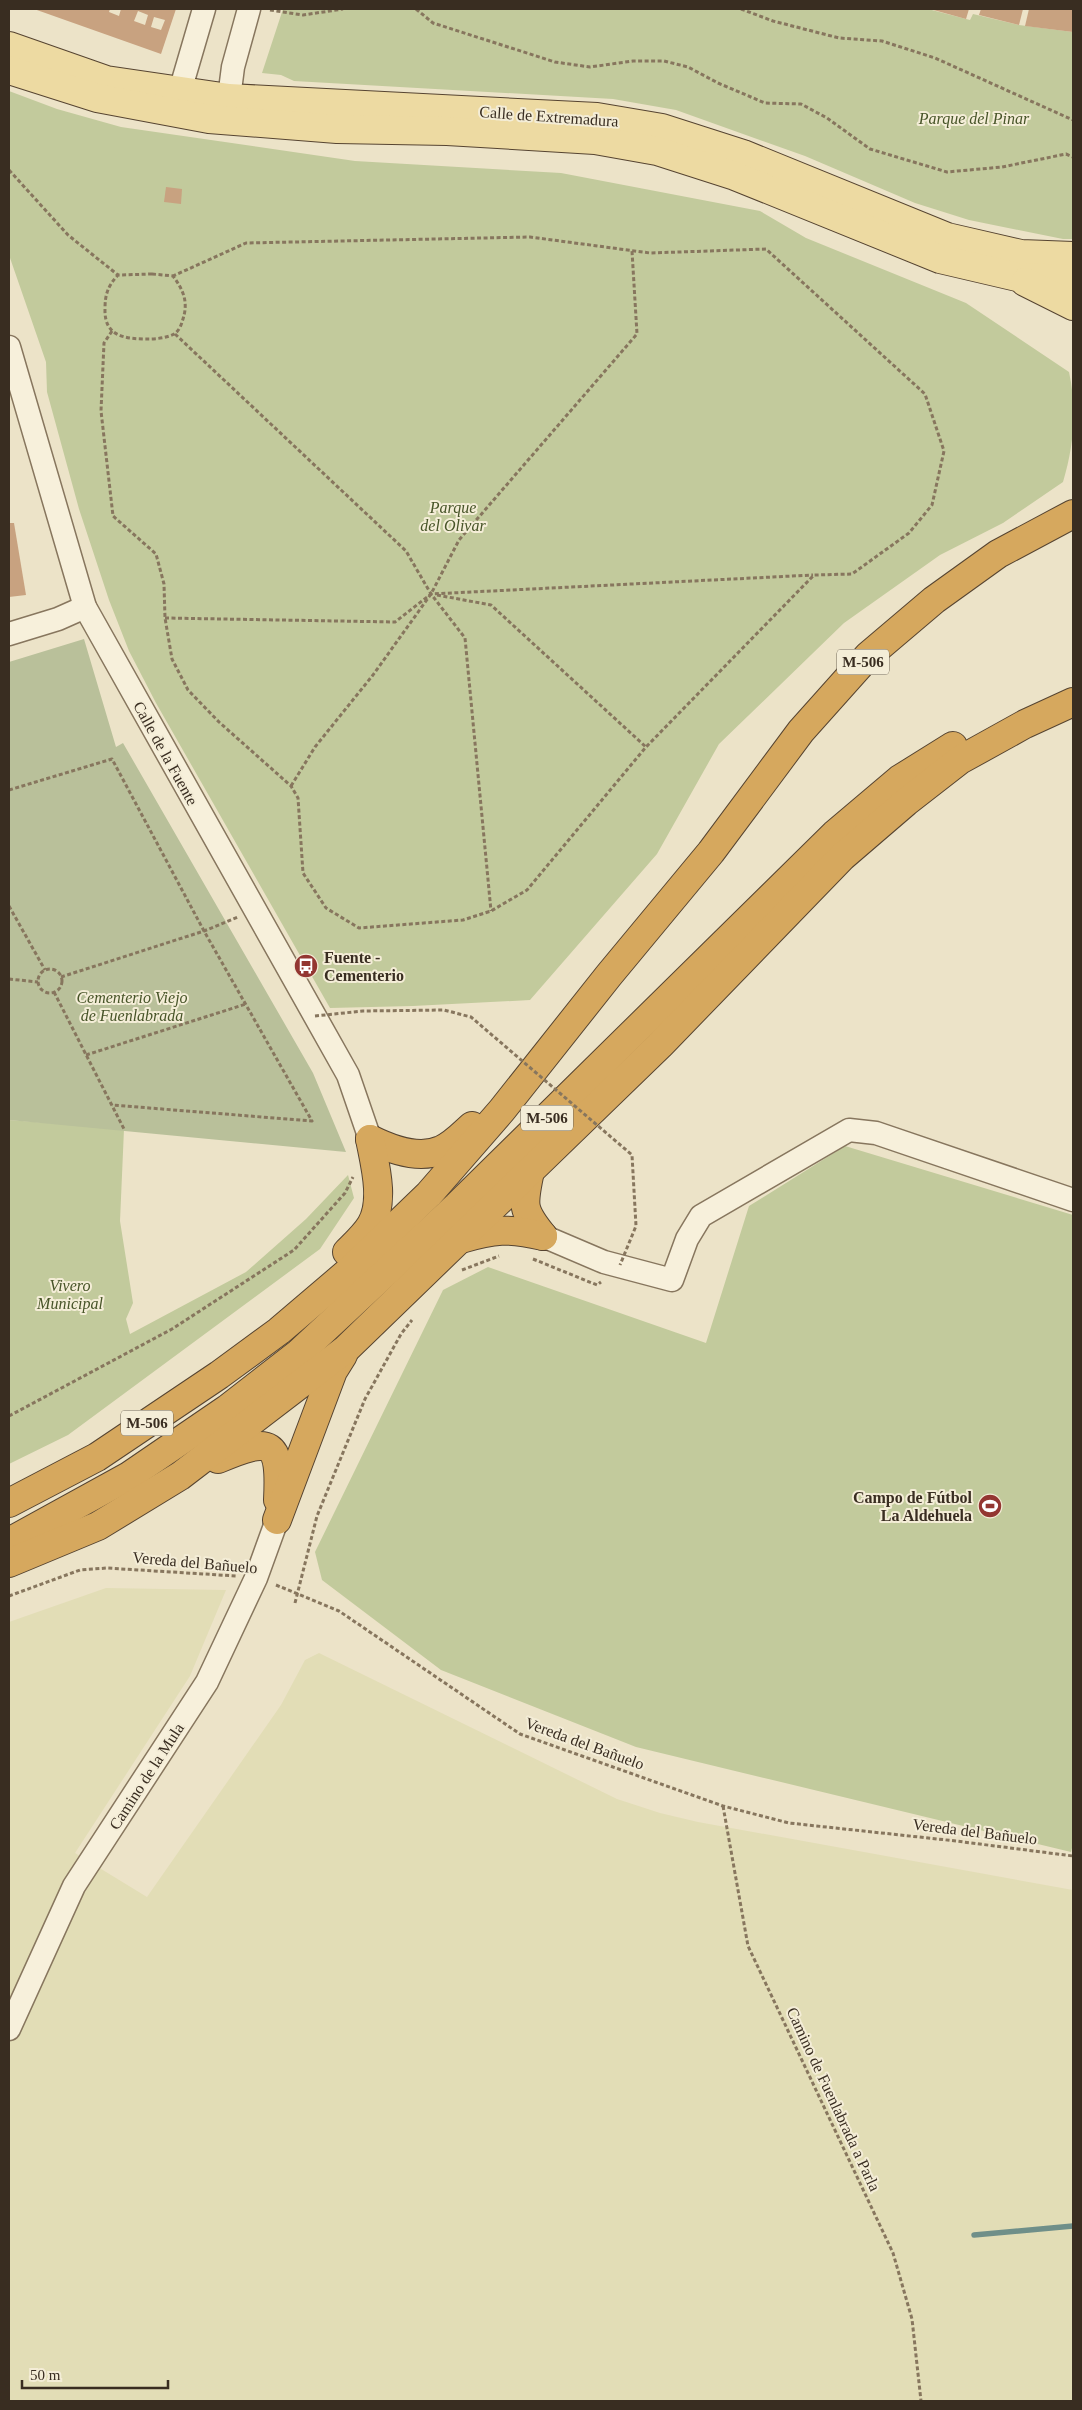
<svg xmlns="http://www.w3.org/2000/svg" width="1082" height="2410" viewBox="0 0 1082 2410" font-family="Georgia,serif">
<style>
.farmland{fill:#e2ddb6}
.green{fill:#c2ca9c}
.cemetery{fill:#b9c09a}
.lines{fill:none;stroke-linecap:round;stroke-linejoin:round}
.stream{stroke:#6f8f89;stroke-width:5.5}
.building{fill:#c8a280;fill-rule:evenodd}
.minor-casing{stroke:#87765e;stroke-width:25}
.major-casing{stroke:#564431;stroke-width:30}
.highway-casing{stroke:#564431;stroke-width:30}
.path{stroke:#87765e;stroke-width:3;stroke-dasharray:4 2.5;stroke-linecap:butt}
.minor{stroke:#f7f0db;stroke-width:22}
.major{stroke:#eddaa2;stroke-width:28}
.highway{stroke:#d6a85e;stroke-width:28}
.path-bridge{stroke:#87765e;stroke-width:3;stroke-dasharray:4 2.5;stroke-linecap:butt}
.labels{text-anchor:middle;stroke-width:4;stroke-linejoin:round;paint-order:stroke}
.shield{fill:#f4edd7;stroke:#716758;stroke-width:1}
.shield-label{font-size:15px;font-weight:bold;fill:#392d21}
.street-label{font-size:16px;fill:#392d21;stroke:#f4edd7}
.park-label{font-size:16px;font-style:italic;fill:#475428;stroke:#f4edd7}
.poi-label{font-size:16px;font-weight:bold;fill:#392d21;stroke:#f4edd7;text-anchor:start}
</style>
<rect width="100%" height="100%" fill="#ece3c8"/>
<path class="farmland" d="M 106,1588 L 226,1590 L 190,1676 L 75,1853 L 147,1897 L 281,1705 L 305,1660 L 319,1653 L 617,1799 L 660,1813 L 698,1822 L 1073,1890 L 1073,2401 L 9,2401 L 9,1622 Z"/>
<g class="green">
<path d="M 283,9 L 928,9 L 970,20 L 973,14 L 1019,25 L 1073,32 L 1073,239 L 1063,239 L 969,220 L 915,203 L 805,156 L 676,110 L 613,99 L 294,81 L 281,75 L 262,73 Z"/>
<path d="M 9,91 L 57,109 L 121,127 L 355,161 L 561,173 L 760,211 L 806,238 L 966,303 L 1069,372 C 1077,408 1074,446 1063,482 L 1003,523 L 940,555 L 844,623 L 719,744 L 657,854 L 530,1000 L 413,1006 L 330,1008 L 156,703 L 129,651 L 109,600 L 79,509 L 47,392 L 46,362 L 9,255 Z"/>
<path d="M 9,1120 L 124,1129 L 120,1221 L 133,1303 L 126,1319 L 130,1334 L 246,1272 L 306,1219 L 348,1175 L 354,1198 L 320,1249 L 68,1435 L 9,1464 Z"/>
<path d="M 845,1146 L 1073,1215 L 1073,1844 L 1071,1852 L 636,1747 L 441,1670 L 322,1580 L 315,1552 L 443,1290 L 488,1267 L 706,1343 L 749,1206 Z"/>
</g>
<path class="cemetery" d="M 84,639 L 116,747 L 123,743 L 313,1073 L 346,1152 L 9,1120 L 9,662 Z"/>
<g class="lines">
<path class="stream" d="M 974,2235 L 1073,2226"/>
</g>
<g class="building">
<path d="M 34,9 L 110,9 L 109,12 L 119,16 L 121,9 L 176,9 L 161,54 ZM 138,11 L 148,15 L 145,25 L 134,21 ZM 154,17 L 165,20 L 161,30 L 151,27 Z"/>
<path d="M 930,9 L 969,9 L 966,19 Z"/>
<path d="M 981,9 L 1023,9 L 1019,25 L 979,15 Z"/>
<path d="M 1029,9 L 1073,9 L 1073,32 L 1025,26 Z"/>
<path d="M 166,187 L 182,189 L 181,204 L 164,202 Z"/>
<path d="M 9,523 L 14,523 L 26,595 L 9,597 Z"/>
</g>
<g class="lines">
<g class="minor-casing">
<g id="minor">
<path d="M 180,91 L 204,9"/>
<path d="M 229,98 L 233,67 L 249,9"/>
<path d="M 9,347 L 85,607 L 348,1075 L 370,1139"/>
<path d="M 9,634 L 58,619 L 85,607"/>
<path d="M 543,1236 L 604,1262 L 672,1280 L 687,1239 L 701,1216 L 849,1130 L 876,1133 L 1073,1200"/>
<path d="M 9,2029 L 74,1886 L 207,1682 L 256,1578 L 277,1520"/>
</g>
</g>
<g class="major-casing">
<g id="major">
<path d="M 9,46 L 106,80 L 229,98 L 597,117 L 662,128 L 743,154 L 947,237 L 1021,254 L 1073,256"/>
<path d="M 9,70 L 97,98 L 209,119 L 337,129 L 447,131 L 595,140 L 657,151 L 735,176 L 940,259 L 1017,277 L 1073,279"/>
<path d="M 1025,282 L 1073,306"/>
</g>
</g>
<g class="highway-casing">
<g id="highway">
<path d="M 370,1139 C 390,1149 419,1160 441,1150 C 453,1145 463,1134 472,1126"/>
<path d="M 530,1171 C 523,1205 521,1209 543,1236"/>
<path d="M 461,1239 C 494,1229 509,1228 543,1236"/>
<path d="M 347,1252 C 355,1244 365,1235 371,1225 C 385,1201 375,1165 370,1139"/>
<path d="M 218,1459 C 272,1436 281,1440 278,1500"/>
<path d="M 9,1503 L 97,1457 L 219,1375 L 279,1331 L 347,1273 L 429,1194 L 502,1110 L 609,975 L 711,852 L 801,731 L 868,656 L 934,600 L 998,554 L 1073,514"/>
<path d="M 277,1520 L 333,1371 L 343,1355"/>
<path d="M 9,1542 L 129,1476 L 227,1409 L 299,1353 L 457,1206 L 835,834 L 900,779 L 953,746"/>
<path d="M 9,1563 L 98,1526 L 180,1476 L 346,1349 L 660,1045 L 842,857 L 906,802 L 960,760 L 1025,724 L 1073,702"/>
</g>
</g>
<g class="path">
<path d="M 416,9 L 433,23 L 555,62 L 590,67 L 633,61 L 664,61 L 688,67 L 718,83 L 765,103 L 801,104 L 827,118 L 870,149 L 947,172 L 1002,167 L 1066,154 L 1073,157"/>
<path d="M 741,9 L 773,21 L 839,38 L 882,41 L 935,58 L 1073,120"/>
<path d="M 270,10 L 303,15 L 343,9"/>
<path d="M 9,170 L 68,235 L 118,275"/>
<path d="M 152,274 L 173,276 C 184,291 189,303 182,322 C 181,326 178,332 174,334 C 167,338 155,339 148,339 C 126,339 104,337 105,309 C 105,294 108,286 118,275 Z"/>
<path d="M 112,331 L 104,343 L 101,411 L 113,516 L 156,554 L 164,584 L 165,618 L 172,659 L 188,690 L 219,722 L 291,786 L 298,798 L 303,873 L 326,908 L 359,928 L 463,920 L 491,911 L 527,890 L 646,747 L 814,575 L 852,574 L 909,533 L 932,505 L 944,451 L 925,394 L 766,249 L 650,253 L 530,237 L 246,243 L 173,276"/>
<path d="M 175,334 L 406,551 L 431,594 L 465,638 L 491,911"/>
<path d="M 437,595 L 491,605 L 646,747"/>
<path d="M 165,618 L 395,622 L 431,594 L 813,575"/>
<path d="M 291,786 L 315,747 L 373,675 L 431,594 L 459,540 L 637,334 L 632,251"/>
<path d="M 9,790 L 112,759 L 204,931 L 312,1121 L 112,1105"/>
<path d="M 9,906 L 45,970"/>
<circle cx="50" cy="981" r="12"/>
<path d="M 61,977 L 204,931 L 238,917"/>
<path d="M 9,979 L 38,982"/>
<path d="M 54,992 L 124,1129"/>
<path d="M 86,1055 L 246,1004"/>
<path d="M 533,1259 L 597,1285 L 601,1282"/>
<path d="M 462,1270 L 499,1256"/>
<path d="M 9,1416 L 172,1329 L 294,1250 L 345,1193 L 353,1177"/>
<path d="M 276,1585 L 339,1611 L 520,1734 L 723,1806 L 789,1823 L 956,1841 L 1073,1856"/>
<path d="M 9,1596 L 80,1570 L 107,1568 L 236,1576"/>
<path d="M 295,1603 L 317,1516 L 365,1399 L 401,1334 L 412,1320"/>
<path d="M 723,1806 L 748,1946 L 893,2253 L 912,2319 L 921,2401"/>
</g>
<use href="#minor" class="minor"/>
<use href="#major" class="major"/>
<use href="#highway" class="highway"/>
<path class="path-bridge" d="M 315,1016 L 363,1011 L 444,1010 L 471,1017 L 632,1155 L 636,1226 L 620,1265"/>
</g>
<defs>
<g id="bus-disc" transform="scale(1.25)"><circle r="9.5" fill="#933631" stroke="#f4edd7"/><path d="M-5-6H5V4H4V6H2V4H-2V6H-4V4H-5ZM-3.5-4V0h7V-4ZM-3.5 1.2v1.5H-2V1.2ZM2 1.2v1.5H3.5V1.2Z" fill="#fff"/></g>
<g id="stadium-disc" transform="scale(1.25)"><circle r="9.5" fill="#933631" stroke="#f4edd7"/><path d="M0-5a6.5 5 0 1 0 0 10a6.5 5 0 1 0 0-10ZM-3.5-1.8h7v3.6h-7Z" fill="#fff"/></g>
</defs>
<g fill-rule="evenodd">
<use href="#bus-disc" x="306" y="966"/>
<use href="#stadium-disc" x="990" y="1506"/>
</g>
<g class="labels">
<g class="shield">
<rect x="837" y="649.5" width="52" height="25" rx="4"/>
<rect x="521" y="1105.5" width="52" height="25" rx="4"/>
<rect x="121" y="1410.5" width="52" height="25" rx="4"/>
</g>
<g class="shield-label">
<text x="863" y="667">M-506</text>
<text x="547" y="1123">M-506</text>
<text x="147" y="1428">M-506</text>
</g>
<g class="street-label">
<text transform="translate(549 116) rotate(4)" y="6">Calle de Extremadura</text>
<text transform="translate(166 753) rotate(61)" y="6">Calle de la Fuente</text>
<text transform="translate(195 1562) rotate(5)" y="6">Vereda del Bañuelo</text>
<text transform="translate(585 1743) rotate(20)" y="6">Vereda del Bañuelo</text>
<text transform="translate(146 1776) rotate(-57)" y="6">Camino de la Mula</text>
<text transform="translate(975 1831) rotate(7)" y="6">Vereda del Bañuelo</text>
<text transform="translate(834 2099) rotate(65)" y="6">Camino de Fuenlabrada a Parla</text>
</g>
<g class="park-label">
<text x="974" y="124">Parque del Pinar</text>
<text x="453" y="513">Parque<tspan x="453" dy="18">del Olivar</tspan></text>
<text x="132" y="1003">Cementerio Viejo<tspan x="132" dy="18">de Fuenlabrada</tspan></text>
<text x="70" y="1291">Vivero<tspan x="70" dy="18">Municipal</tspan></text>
</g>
<g class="poi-label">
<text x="324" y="963">Fuente -<tspan x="324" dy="18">Cementerio</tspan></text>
<text x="972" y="1503" text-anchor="end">Campo de Fútbol<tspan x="972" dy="18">La Aldehuela</tspan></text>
</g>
</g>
<rect width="1082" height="2410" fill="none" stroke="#392d21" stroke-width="20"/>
<path d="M22 2380v8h146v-8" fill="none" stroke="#392d21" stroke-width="2.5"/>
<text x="30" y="2380" font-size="15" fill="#392d21" stroke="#f4edd7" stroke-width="4" paint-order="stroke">50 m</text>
</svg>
